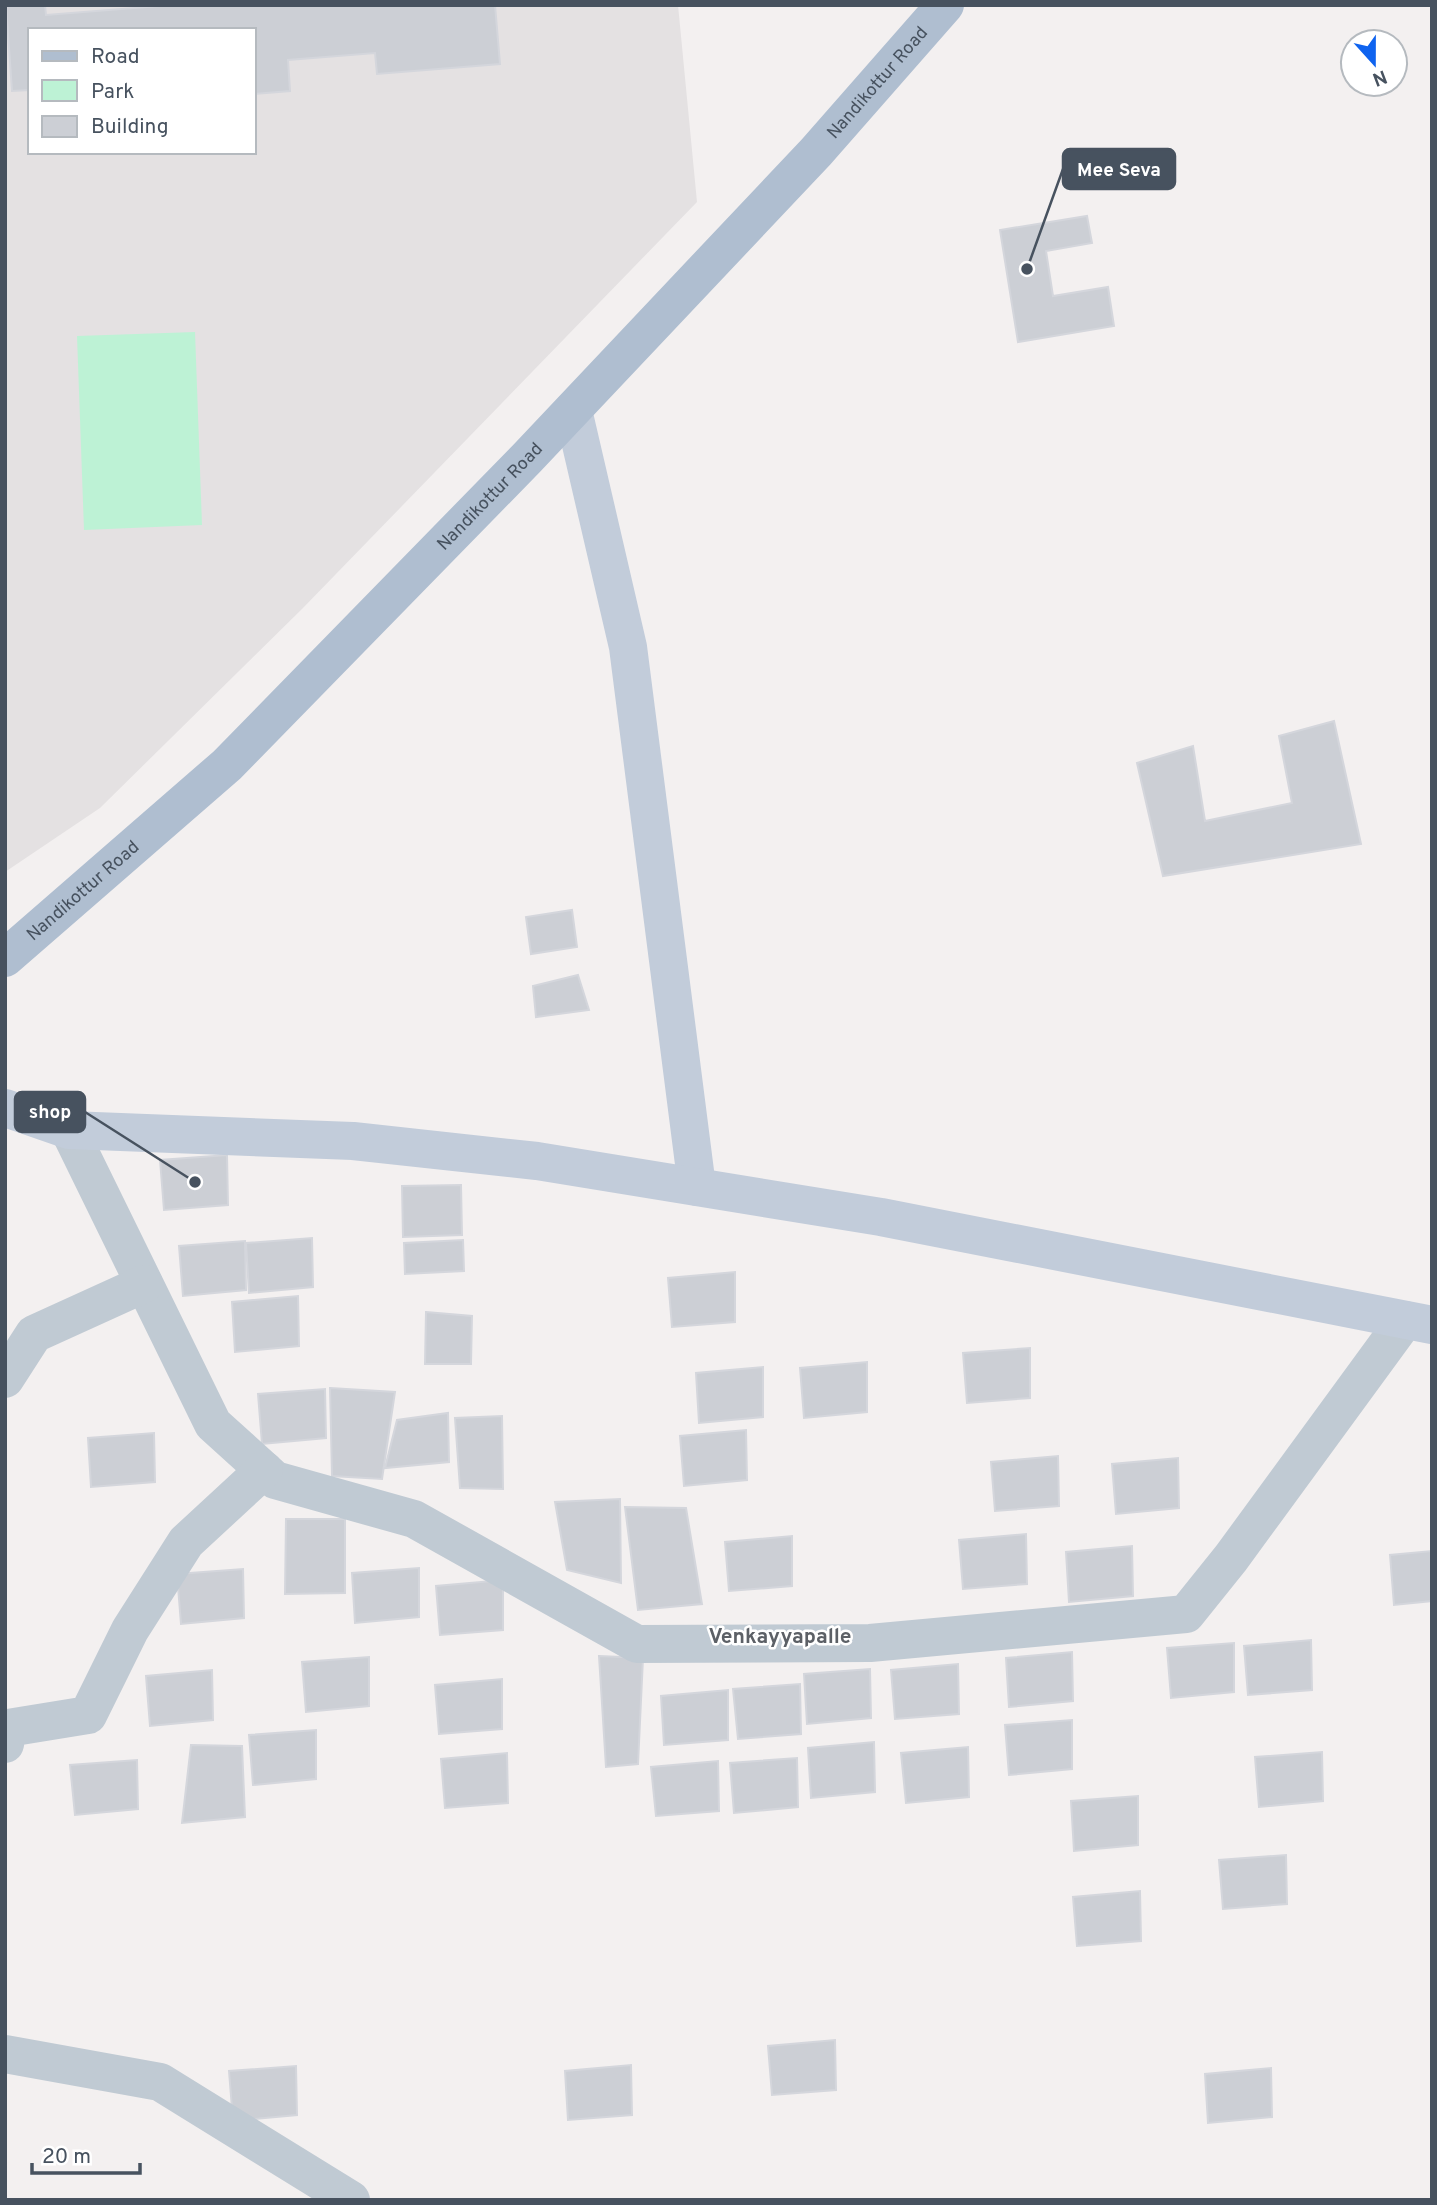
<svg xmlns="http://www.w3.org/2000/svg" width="1437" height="2205" viewBox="0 0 1437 2205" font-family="Overpass,sans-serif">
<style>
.education{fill:#e4e1e2;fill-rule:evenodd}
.green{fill:#bdf2d5}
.building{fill:#cccfd5;stroke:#d4d6dc;stroke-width:2}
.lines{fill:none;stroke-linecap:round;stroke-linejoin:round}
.street{stroke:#c0cad3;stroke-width:38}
.secondary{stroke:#c2ccda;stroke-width:38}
.primary{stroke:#afbed0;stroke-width:38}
.labels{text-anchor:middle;stroke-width:5;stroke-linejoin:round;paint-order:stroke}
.street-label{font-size:18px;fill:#47525f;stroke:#fff}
.quarter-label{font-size:21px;font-weight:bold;fill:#5c6066;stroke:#fff}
.leader{fill:none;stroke:#47525f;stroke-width:2.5}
.callout-dot{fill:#47525f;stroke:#fff;stroke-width:2.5}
.callout{fill:#47525f;stroke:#47525f;stroke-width:2.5}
.callout-label{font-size:19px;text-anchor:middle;font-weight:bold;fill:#fff}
</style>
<rect width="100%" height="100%" fill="#f3f0f0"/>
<path class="education" d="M 5,5 L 678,5 L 697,202 L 303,608 L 100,808 L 5,872 ZM 30,30 L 254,30 L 254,152 L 30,152 Z"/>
<path class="green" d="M 195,332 L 202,525 L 84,530 L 77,336 Z"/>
<g class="building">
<path d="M 6,5 L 45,5 L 46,15 L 172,5 L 495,5 L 500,64 L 377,74 L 375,53 L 288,60 L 290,91 L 254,94 L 254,30 L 30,30 L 30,90 L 12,91 Z"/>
<path d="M 1087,216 L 1092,243 L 1046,251 L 1053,296 L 1108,287 L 1114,326 L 1018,342 L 1000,230 Z"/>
<path d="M 1334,721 L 1361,844 L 1163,876 L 1137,763 L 1193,746 L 1205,821 L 1292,803 L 1279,736 Z"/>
<path d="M 572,910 L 577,947 L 531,954 L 526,917 Z"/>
<path d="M 578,975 L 589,1010 L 536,1017 L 533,986 Z"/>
<path d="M 227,1155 L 228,1205 L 164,1210 L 160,1160 Z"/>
<path d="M 461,1185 L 462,1235 L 403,1237 L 402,1186 Z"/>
<path d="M 312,1238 L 313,1287 L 249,1293 L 246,1243 Z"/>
<path d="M 463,1240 L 464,1271 L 405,1274 L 404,1243 Z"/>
<path d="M 245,1241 L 246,1290 L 183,1296 L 179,1246 Z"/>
<path d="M 735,1272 L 735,1322 L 672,1327 L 668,1278 Z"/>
<path d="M 298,1296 L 299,1346 L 235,1352 L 232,1302 Z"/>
<path d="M 426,1312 L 472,1316 L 471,1364 L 425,1364 Z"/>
<path d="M 1030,1348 L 1030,1398 L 967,1403 L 963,1353 Z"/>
<path d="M 867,1362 L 867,1412 L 804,1418 L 800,1368 Z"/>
<path d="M 763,1367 L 763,1417 L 699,1423 L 696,1373 Z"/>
<path d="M 330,1388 L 395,1392 L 382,1479 L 332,1476 Z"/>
<path d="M 325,1389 L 326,1438 L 262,1444 L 258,1394 Z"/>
<path d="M 448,1413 L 449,1462 L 385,1468 L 397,1420 Z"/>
<path d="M 502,1416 L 503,1489 L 460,1488 L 455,1418 Z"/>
<path d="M 746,1430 L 747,1480 L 684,1486 L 680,1436 Z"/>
<path d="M 154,1433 L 155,1482 L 91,1487 L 88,1438 Z"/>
<path d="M 1058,1456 L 1059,1506 L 995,1511 L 991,1462 Z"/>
<path d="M 1178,1458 L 1179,1508 L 1116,1514 L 1112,1464 Z"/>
<path d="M 620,1499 L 621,1583 L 567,1570 L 555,1502 Z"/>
<path d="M 625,1507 L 686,1508 L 702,1604 L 638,1610 Z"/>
<path d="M 286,1519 L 345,1519 L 345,1593 L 285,1594 Z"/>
<path d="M 1026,1534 L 1027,1584 L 963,1589 L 959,1540 Z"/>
<path d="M 792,1536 L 792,1586 L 729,1591 L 725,1542 Z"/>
<path d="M 1132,1546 L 1133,1596 L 1069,1602 L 1066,1552 Z"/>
<path d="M 1432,1551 L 1432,1601 L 1394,1605 L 1390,1555 Z"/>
<path d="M 419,1568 L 419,1617 L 355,1623 L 352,1573 Z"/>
<path d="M 243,1569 L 244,1618 L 181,1624 L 177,1574 Z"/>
<path d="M 503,1580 L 503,1630 L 440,1635 L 436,1586 Z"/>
<path d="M 1311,1640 L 1312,1690 L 1248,1695 L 1244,1646 Z"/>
<path d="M 1234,1643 L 1234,1692 L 1171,1698 L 1167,1648 Z"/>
<path d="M 1072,1652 L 1073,1701 L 1009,1707 L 1006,1658 Z"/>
<path d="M 599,1656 L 643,1658 L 638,1764 L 606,1767 Z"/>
<path d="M 369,1657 L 369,1706 L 306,1712 L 302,1662 Z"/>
<path d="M 958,1664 L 959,1714 L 895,1719 L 891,1670 Z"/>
<path d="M 870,1669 L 871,1718 L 807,1724 L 804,1674 Z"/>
<path d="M 212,1670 L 213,1720 L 150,1726 L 146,1676 Z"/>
<path d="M 502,1679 L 502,1729 L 439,1734 L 435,1685 Z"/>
<path d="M 800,1684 L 801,1734 L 738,1739 L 733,1689 Z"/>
<path d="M 728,1690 L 728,1740 L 664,1745 L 661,1696 Z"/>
<path d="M 1072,1720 L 1072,1769 L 1009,1775 L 1005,1725 Z"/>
<path d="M 316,1730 L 316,1779 L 253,1785 L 249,1735 Z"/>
<path d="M 874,1742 L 875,1792 L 811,1798 L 808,1748 Z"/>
<path d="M 191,1745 L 242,1746 L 245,1817 L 182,1823 Z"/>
<path d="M 968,1747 L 969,1797 L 906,1803 L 901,1753 Z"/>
<path d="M 1322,1752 L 1323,1801 L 1259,1807 L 1255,1757 Z"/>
<path d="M 507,1753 L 508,1803 L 445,1808 L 441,1759 Z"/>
<path d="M 797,1758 L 798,1807 L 734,1813 L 730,1763 Z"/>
<path d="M 137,1760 L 138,1809 L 75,1815 L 70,1765 Z"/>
<path d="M 718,1761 L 719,1811 L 656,1816 L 651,1767 Z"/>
<path d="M 1138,1796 L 1138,1845 L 1074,1851 L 1071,1801 Z"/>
<path d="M 1286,1855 L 1287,1904 L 1223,1909 L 1219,1860 Z"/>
<path d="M 1140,1891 L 1141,1941 L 1077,1946 L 1073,1897 Z"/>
<path d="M 835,2040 L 836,2090 L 772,2095 L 768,2046 Z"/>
<path d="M 631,2065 L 632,2115 L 568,2120 L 565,2071 Z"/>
<path d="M 296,2066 L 297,2115 L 233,2121 L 229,2071 Z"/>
<path d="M 1271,2068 L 1272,2117 L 1208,2123 L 1205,2074 Z"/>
</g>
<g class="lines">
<g class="street">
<path d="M 69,1130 L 213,1424 L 275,1480 L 414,1519 L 637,1644 L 870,1643 L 1186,1614 L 1231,1558 L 1405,1320"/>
<path d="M 5,1379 L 34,1334 L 144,1284"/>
<path d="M 5,1744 L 8,1728 L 88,1715 L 130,1630 L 186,1542 L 264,1470"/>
<path d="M 5,2054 L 160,2082 L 351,2200"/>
</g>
<g class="secondary">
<path d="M 573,410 L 628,647 L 697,1187"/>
<path d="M 5,1108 L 69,1130 L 353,1141 L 537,1161 L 881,1217 L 1432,1325"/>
</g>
<path class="primary" id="s1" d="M 5,958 L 227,765 L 527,458 L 816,152 L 945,5"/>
</g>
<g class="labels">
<g class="street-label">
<text dy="6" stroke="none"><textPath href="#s1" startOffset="1237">Nandikottur Road</textPath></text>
<text dy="6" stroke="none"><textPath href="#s1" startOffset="670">Nandikottur Road</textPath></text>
<text dy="6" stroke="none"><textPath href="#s1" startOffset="103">Nandikottur Road</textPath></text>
</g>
<g class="quarter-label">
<text x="780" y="1643">Venkayyapalle</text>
</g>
</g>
<path class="leader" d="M1027 269L1063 169M195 1182L85 1112"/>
<g class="callout-dot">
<circle cx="1027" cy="269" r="7"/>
<circle cx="195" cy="1182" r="7"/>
</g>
<g class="callout">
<rect x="1063" y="149" width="112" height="40" rx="7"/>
<rect x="15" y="1092" width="70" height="40" rx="7"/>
</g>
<g class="callout-label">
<text x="1119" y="176">Mee Seva</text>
<text x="50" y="1118">shop</text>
</g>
<rect width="1437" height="2205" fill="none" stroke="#47525f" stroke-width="14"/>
<rect x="28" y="28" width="228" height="126" fill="#ffffff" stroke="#b5babf" stroke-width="2"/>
<rect x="42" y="51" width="35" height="10" fill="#afbed0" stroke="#b5babf" stroke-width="2"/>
<text x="91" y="63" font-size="21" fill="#47525f">Road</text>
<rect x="42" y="80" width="35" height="21" fill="#bdf2d5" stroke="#b5babf" stroke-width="2"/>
<text x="91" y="98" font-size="21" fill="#47525f">Park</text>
<rect x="42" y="116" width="35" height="21" fill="#cccfd5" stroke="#b5babf" stroke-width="2"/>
<text x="91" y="133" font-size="21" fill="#47525f">Building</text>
<g transform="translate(1374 63) rotate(159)"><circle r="33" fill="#ffffff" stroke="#b5babf" stroke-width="2"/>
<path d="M0-5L12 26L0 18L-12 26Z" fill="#0f63ef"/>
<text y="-10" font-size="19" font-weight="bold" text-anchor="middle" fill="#47525f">N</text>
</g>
<path d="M32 2163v10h108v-10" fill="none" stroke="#47525f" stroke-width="3.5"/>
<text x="42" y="2163" font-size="21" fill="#47525f" stroke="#ffffff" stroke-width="5" paint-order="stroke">20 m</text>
</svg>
